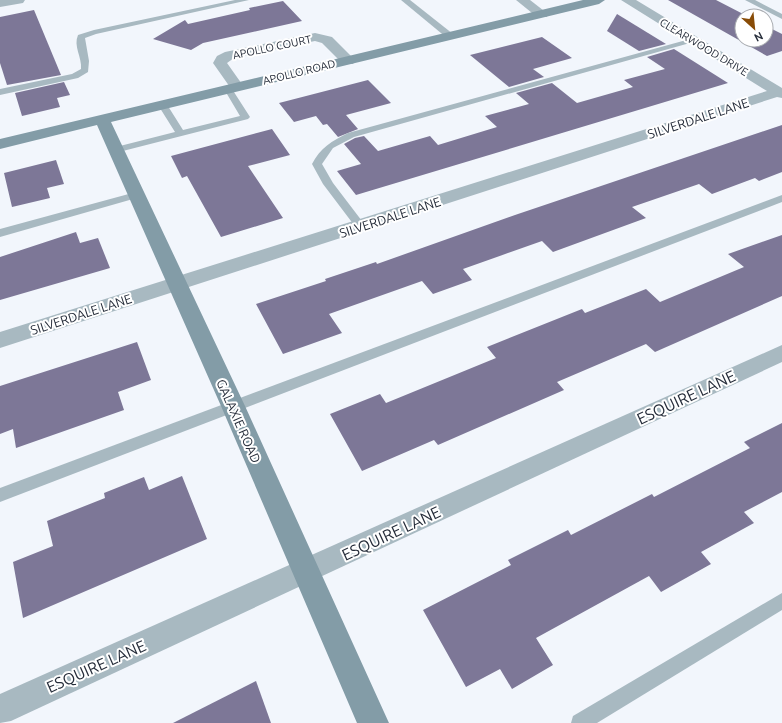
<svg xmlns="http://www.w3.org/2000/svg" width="782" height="723" viewBox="0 0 782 723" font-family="Ubuntu,sans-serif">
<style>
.building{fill:#7d7797}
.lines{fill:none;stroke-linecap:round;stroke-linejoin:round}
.lane{fill:#a8b9c1;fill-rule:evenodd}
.street{fill:#a8b9c1;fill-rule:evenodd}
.secondary{fill:#839ca7;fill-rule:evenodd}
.labels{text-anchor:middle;stroke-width:4;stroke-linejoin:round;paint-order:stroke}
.far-street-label{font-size:11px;fill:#262d3a;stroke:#fff}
.street-label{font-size:13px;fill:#262d3a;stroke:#fff}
.near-street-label{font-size:16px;fill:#262d3a;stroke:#fff}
</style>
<rect width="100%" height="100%" fill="#f2f6fc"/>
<g class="building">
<path d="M 668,0 L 716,0 L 747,16 L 742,16 L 742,40 L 766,40 L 766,26 L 782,34 L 782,51 L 767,56 Z"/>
<path d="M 283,1 L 302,21 L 203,43 L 191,50 L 153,39 L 185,20 L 188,24 L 250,10 L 249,8 Z"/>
<path d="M 34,10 L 61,75 L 7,85 L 0,63 L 0,17 Z"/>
<path d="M 617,14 L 666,44 L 639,51 L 607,31 Z"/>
<path d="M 542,37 L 572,58 L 533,69 L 544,77 L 509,87 L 470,55 Z"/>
<path d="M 674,49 L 728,83 L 356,195 L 337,171 L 361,164 L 344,144 L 355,138 L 364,136 L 378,151 L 430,136 L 438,145 L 497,127 L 485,116 L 529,104 L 516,93 L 552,83 L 577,103 L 633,87 L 624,80 L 665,69 L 647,57 Z"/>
<path d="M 368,80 L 391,103 L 346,115 L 358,129 L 338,137 L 327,124 L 323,125 L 316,116 L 294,122 L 279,103 Z"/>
<path d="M 64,82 L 70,95 L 57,98 L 60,107 L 22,116 L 15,93 Z"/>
<path d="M 782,125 L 782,172 L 759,181 L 755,178 L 712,194 L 699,184 L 632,207 L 646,218 L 553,252 L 542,241 L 463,269 L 472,280 L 433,294 L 422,281 L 329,314 L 342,333 L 283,354 L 256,304 L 326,281 L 325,279 L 376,262 L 377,264 L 515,215 Z"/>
<path d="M 272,129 L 290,155 L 248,166 L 283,218 L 221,237 L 187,176 L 182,178 L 171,156 Z"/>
<path d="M 56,160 L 64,184 L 47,188 L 50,198 L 12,207 L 4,173 Z"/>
<path d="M 76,232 L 80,243 L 98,238 L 110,268 L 0,300 L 0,257 Z"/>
<path d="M 782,235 L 782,296 L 655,352 L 646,344 L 557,382 L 564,390 L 438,445 L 434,440 L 362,471 L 330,414 L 380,394 L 386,403 L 496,358 L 487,347 L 582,309 L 585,313 L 646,289 L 660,302 L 744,267 L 728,254 Z"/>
<path d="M 137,342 L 151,380 L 118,392 L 124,410 L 16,448 L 13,429 L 0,434 L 0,386 Z"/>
<path d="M 782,423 L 782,492 L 744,512 L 754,523 L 701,552 L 711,564 L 661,592 L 649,576 L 536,638 L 553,665 L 512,689 L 500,669 L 466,687 L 423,610 L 511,565 L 508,560 L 568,530 L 571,535 L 652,494 L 654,497 L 750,448 L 744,442 Z"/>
<path d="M 182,476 L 207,539 L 23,618 L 13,562 L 53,546 L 47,521 L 105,498 L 104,493 L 144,477 L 149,490 Z"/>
<path d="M 256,681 L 271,723 L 173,723 Z"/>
</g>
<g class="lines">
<g class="lane">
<path d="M 235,0 L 249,0 L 96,34 L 85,38 L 89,61 L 88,72 L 78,78 L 0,95 L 0,89 L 72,74 L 81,69 C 82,57 73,46 78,35 L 94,30 Z"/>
<path d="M 401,0 L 410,0 L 453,34 L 453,38 L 447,38 Z"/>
<path d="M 745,0 L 755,0 L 782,14 L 782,19 Z"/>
<path d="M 690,39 L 697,41 L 354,137 L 333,148 L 322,164 L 333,183 L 365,225 L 366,227 L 365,229 L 357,229 L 323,184 L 312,164 C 320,148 332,141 348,133 Z"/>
<path d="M 228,86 L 232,89 L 250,117 L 248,119 L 115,153 L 110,150 L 112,148 L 175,132 L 158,105 L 160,103 L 166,103 L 183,130 L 240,116 L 224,89 Z"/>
<path d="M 136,192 L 140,193 L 141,195 L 140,197 L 0,237 L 0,229 Z"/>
<path d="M 782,195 L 782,202 L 0,502 L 0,488 Z"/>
<path d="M 782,593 L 782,610 L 597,723 L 571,723 L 573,716 Z"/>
</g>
<g class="street">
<path d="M 0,0 L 25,0 L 23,3 L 0,7 Z"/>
<path d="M 516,0 L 530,0 L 548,14 L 547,17 L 537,17 Z"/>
<path d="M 621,0 L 636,0 L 782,88 L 782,98 L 777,97 L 0,348 L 0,332 L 767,91 Z"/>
<path d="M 315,33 L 332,37 L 353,58 L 355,61 L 353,64 L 343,64 L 322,43 L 315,41 L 234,58 L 227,63 L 244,87 L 242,90 L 232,90 L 213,63 L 217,56 L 225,52 Z"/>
<path d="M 782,345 L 782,362 L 11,721 L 0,723 L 0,694 Z"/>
</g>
<path class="secondary" d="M 583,0 L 605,0 L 599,4 L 111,122 L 245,406 L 389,723 L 357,723 L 221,406 L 97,125 L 0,149 L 0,139 Z"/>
</g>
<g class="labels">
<g class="far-street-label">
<text transform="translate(272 47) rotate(-12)" y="4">APOLLO COURT</text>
<text transform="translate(704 47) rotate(31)" y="4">CLEARWOOD DRIVE</text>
<text transform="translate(299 72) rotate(-14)" y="4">APOLLO ROAD</text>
</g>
<g class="street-label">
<text transform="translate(698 118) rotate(-18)" y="5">SILVERDALE LANE</text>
<text transform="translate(390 217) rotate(-18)" y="5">SILVERDALE LANE</text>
<text transform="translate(81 314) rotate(-18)" y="5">SILVERDALE LANE</text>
<text transform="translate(239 421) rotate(66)" y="5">GALAXIE ROAD</text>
</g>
<g class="near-street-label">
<text transform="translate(686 397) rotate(-25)" y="6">ESQUIRE LANE</text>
<text transform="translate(391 533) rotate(-25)" y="6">ESQUIRE LANE</text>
<text transform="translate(96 666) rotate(-24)" y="6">ESQUIRE LANE</text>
</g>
</g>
<g transform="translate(754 28) rotate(153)"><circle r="19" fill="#ffffff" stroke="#a8abb0"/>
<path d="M0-3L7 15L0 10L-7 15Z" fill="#884c07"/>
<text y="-6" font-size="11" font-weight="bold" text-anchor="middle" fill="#262d3a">N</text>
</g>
</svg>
